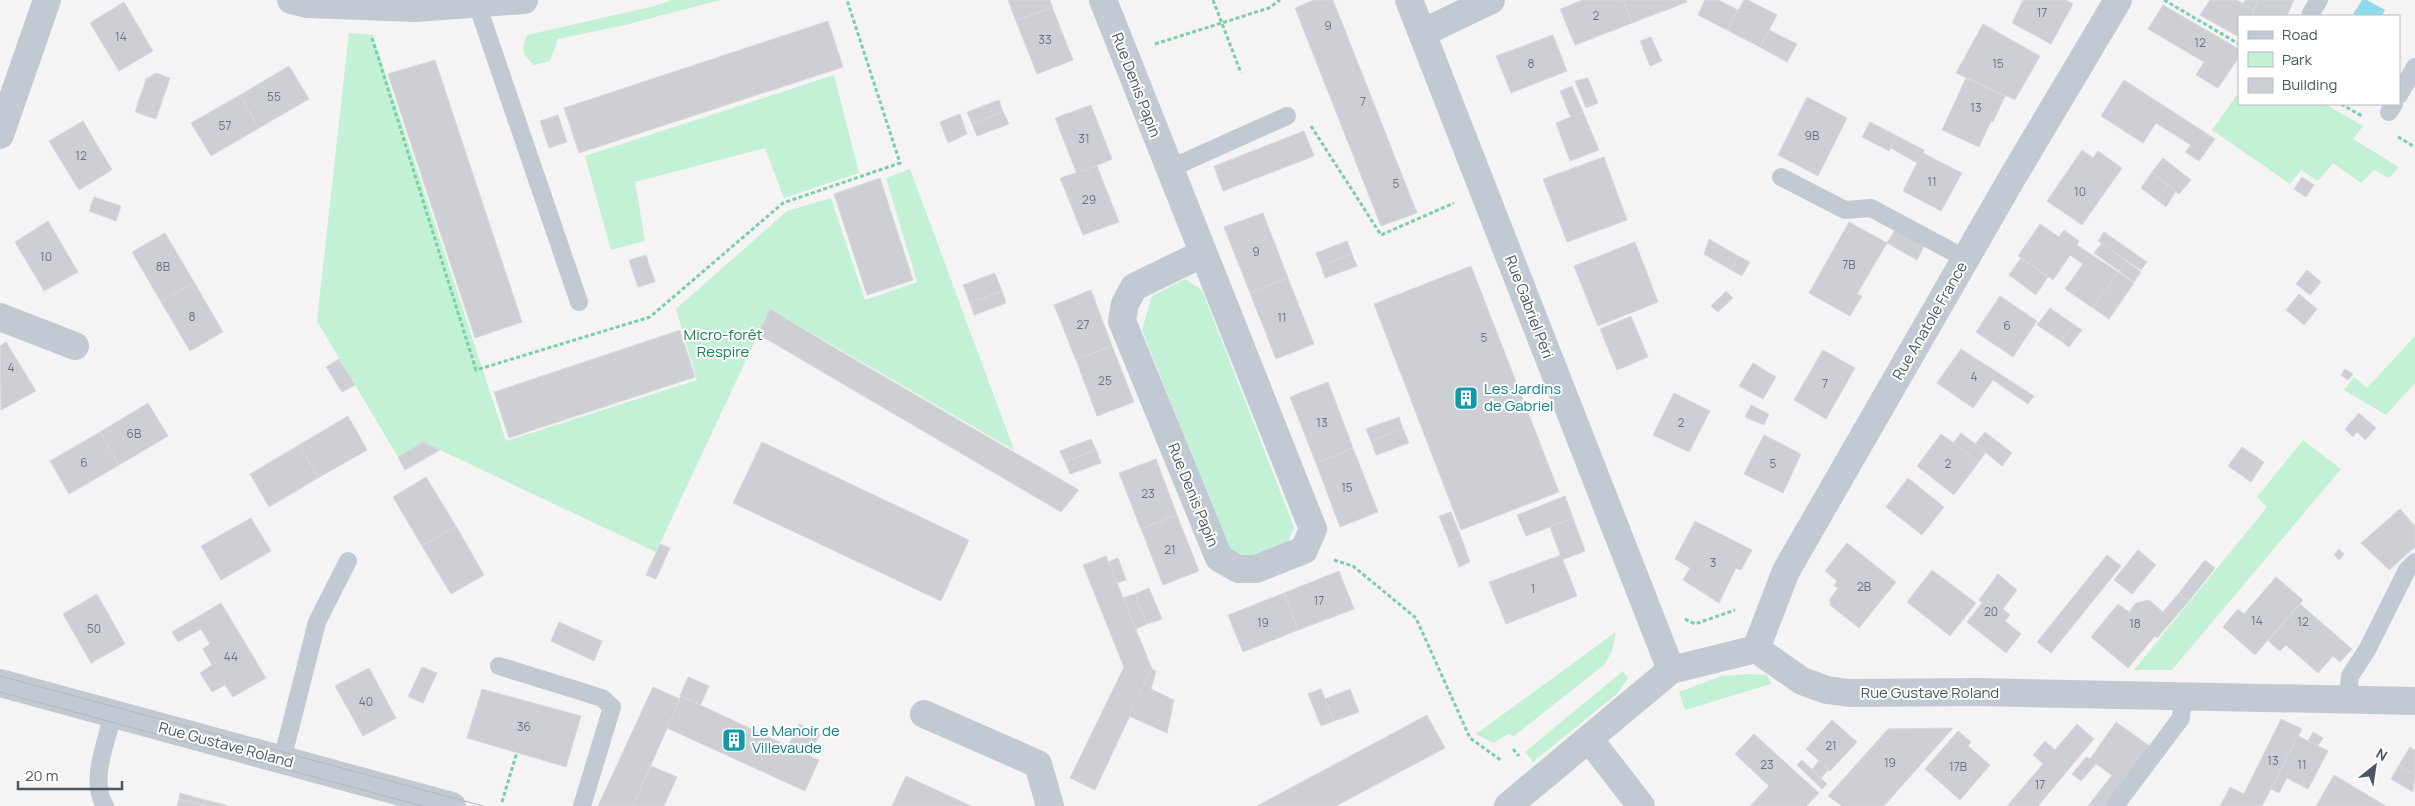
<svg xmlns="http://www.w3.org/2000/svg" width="2415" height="806" viewBox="0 0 2415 806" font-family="Manrope,sans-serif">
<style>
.green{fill:#c3f1d5}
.water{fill:#90daee}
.building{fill:#cdcfd5;stroke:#d7d9de}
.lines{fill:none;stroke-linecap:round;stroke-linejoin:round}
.path{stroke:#7ad0a6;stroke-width:3;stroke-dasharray:4 2.5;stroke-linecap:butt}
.service{stroke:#c1cad2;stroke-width:18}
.minor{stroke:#c1cad2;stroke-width:28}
.tram{stroke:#b5b8bd;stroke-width:1}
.labels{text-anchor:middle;stroke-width:4;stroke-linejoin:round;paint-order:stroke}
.number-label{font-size:12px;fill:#6b747e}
.street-label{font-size:15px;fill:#4a5661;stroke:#fff}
.park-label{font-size:15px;fill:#17864f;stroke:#fff}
.culture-label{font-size:15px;fill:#0d838f;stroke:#fff;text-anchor:start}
</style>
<rect width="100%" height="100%" fill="#f5f3f3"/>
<g class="green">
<path d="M 672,0 L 720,0 L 625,25 L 558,39 L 550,61 L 534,65 C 522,54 521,51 527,35 L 655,6 Z"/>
<path d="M 349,33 L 373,35 L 506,441 L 697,380 L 676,309 L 787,211 L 831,198 L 865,300 L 917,282 L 886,178 L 910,169 L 1014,450 L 770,309 L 656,552 L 423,442 L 398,457 L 317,321 Z"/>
<path d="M 834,75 L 859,173 L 784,198 L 765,148 L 635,182 L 645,241 L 611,250 L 585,156 Z"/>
<path d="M 2239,92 L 2239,104 L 2325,104 L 2363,126 L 2353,139 L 2399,167 L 2389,178 L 2374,170 L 2361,183 L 2333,163 L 2318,181 L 2301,170 L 2290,184 L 2212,130 Z"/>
<path d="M 1185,279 L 1202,290 L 1294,527 L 1288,542 L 1257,558 L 1230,551 L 1142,330 L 1152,296 Z"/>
<path d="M 2415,336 L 2415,383 L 2386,415 L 2344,390 L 2354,377 L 2367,388 Z"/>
<path d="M 2303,440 L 2341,469 L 2172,670 L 2134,670 L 2267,507 L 2257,497 Z"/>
<path d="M 1616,632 L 1612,651 L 1605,664 L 1514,736 L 1508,734 L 1494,743 L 1476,734 Z"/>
<path d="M 1623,671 L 1628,678 L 1618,693 L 1533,762 L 1525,752 Z"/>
<path d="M 1747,674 L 1767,675 L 1771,684 L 1685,710 L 1679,692 L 1721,676 Z"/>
</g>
<path class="water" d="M 2362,0 L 2367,0 L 2385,10 L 2382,16 L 2352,16 Z"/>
<g class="building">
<path d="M 1008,0 L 1050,0 L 1052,7 L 1016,21 Z"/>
<path d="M 1314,0 L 1333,0 L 1417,213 L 1381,226 L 1295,8 Z"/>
<path d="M 1583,0 L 1623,0 L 1632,23 L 1575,45 L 1560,9 Z"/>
<path d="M 1623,0 L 1686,0 L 1687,2 L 1632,23 Z"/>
<path d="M 1705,0 L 1718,0 L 1738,10 L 1727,30 L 1698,15 Z"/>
<path d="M 1744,0 L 1748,0 L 1777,15 L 1760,47 L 1727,30 Z"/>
<path d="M 2023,0 L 2066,0 L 2073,4 L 2051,44 L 2012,23 Z"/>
<path d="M 2210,0 L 2237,0 L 2254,10 L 2252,16 L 2239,16 L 2239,37 L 2200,15 Z"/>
<path d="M 2245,0 L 2258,0 L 2254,10 L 2243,4 Z"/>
<path d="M 2258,0 L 2294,0 L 2287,16 L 2252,16 Z"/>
<path d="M 124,2 L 153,51 L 119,71 L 90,23 Z"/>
<path d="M 2163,5 L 2239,49 L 2239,57 L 2218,88 L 2196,75 L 2204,62 L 2148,29 Z"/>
<path d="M 1052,7 L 1073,60 L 1037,74 L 1016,21 Z"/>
<path d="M 828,21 L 843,67 L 579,153 L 564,108 Z"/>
<path d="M 1983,24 L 2040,56 L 2015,100 L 1956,73 Z"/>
<path d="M 1769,30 L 1797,44 L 1787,62 L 1760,47 Z"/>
<path d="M 1553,35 L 1567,71 L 1511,93 L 1496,56 Z"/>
<path d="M 1651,37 L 1662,61 L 1650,66 L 1640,41 Z"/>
<path d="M 435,60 L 522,322 L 475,338 L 388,74 Z"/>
<path d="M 289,66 L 309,99 L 259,128 L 240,95 Z"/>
<path d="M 156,73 L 170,78 L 156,119 L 135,112 L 146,79 Z"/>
<path d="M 1588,78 L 1598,103 L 1586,108 L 1575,81 Z"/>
<path d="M 1966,78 L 2005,96 L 1993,122 L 1991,121 L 1979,147 L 1942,130 Z"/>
<path d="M 2124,80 L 2215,139 L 2199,161 L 2185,152 L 2191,145 L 2156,123 L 2143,143 L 2101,116 Z"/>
<path d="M 1572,86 L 1583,112 L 1571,118 L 1560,91 Z"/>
<path d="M 240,95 L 259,128 L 211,156 L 191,123 Z"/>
<path d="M 1807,97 L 1847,118 L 1818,176 L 1778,155 Z"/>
<path d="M 999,100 L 1003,112 L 972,124 L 967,112 Z"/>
<path d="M 1091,105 L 1112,159 L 1077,174 L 1055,118 Z"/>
<path d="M 1003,112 L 1009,124 L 977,136 L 972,124 Z"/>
<path d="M 1583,112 L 1599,150 L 1570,161 L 1556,123 Z"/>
<path d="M 960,114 L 967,134 L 948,143 L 940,122 Z"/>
<path d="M 558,115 L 567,142 L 549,148 L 540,121 Z"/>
<path d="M 83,121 L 112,170 L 79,190 L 49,141 Z"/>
<path d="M 1870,122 L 1897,136 L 1889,151 L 1862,137 Z"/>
<path d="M 1304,131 L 1314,156 L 1223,191 L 1214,166 Z"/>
<path d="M 1897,136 L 1924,150 L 1923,153 L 1962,173 L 1941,211 L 1903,191 L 1917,163 L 1891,148 Z"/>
<path d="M 2082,150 L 2093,158 L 2098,151 L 2122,168 L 2082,225 L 2047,201 Z"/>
<path d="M 1604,157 L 1627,220 L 1567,242 L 1543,179 Z"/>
<path d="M 2163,158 L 2191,180 L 2179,194 L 2152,172 Z"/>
<path d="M 1097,166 L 1119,222 L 1083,235 L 1060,178 Z"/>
<path d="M 2152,172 L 2167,185 L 2157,200 L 2141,188 Z"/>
<path d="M 2302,177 L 2314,185 L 2306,197 L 2294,189 Z"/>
<path d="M 880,178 L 913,280 L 867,295 L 834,194 Z"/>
<path d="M 2167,185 L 2176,191 L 2166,207 L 2157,200 Z"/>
<path d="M 94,197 L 121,206 L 116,221 L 89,211 Z"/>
<path d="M 1263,213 L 1288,278 L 1250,293 L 1224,227 Z"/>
<path d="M 48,221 L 78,272 L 44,291 L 15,242 Z"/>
<path d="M 1849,222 L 1887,243 L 1857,294 L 1862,296 L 1850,316 L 1809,293 Z"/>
<path d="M 2040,224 L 2059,237 L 2064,230 L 2079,241 L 2077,245 L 2118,272 L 2093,308 L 2065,289 L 2083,264 L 2070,255 L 2053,280 L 2018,256 Z"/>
<path d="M 1896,228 L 1925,244 L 1917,260 L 1887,243 Z"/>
<path d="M 2104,232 L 2147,262 L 2141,270 L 2098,241 Z"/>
<path d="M 165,233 L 194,282 L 161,302 L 132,252 Z"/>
<path d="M 1709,239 L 1738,256 L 1731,270 L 1704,254 Z"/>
<path d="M 1347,241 L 1352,254 L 1321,266 L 1316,253 Z"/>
<path d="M 1635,242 L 1658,302 L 1598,326 L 1574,266 Z"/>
<path d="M 2102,243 L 2126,261 L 2119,271 L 2094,253 Z"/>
<path d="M 1352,254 L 1357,266 L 1325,278 L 1321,266 Z"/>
<path d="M 646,255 L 655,282 L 638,287 L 629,260 Z"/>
<path d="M 1738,256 L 1750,262 L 1742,276 L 1731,270 Z"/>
<path d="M 2021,258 L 2048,277 L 2036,295 L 2009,275 Z"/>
<path d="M 2126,261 L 2141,272 L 2134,282 L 2119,271 Z"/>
<path d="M 1471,266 L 1559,492 L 1461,530 L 1374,304 Z"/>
<path d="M 2307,270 L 2321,282 L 2310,295 L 2296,284 Z"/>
<path d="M 2118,272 L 2134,283 L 2109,319 L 2093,308 Z"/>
<path d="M 995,273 L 1002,291 L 970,303 L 963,285 Z"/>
<path d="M 1288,278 L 1314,344 L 1276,359 L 1250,293 Z"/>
<path d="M 194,282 L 223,332 L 190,351 L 161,302 Z"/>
<path d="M 1091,290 L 1112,346 L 1076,360 L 1054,305 Z"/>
<path d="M 1002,291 L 1006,303 L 974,315 L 970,303 Z"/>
<path d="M 1726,291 L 1733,298 L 1718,312 L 1711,306 Z"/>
<path d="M 2299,294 L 2317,309 L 2304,325 L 2286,310 Z"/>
<path d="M 2000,296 L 2037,321 L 2013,357 L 1976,332 Z"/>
<path d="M 2050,308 L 2073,324 L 2061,341 L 2037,325 Z"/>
<path d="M 770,309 L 840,351 L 1079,490 L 1061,512 L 758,334 Z"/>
<path d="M 1631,316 L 1648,357 L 1617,370 L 1600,329 Z"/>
<path d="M 2073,324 L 2082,330 L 2069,347 L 2061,341 Z"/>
<path d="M 680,330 L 695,377 L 509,438 L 494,392 Z"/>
<path d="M 6,342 L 36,391 L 1,410 L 0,346 Z"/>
<path d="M 1112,346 L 1134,402 L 1097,416 L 1076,360 Z"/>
<path d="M 1961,349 L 2034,396 L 2028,404 L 1993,380 L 1973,408 L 1937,383 Z"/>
<path d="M 1823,350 L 1855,368 L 1826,419 L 1794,400 Z"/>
<path d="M 339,359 L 355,385 L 342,392 L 326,367 Z"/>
<path d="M 1753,363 L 1776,377 L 1763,399 L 1739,386 Z"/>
<path d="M 2345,369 L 2353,374 L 2348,380 L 2341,375 Z"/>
<path d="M 1328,382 L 1353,448 L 1316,463 L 1290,397 Z"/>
<path d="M 1674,393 L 1710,411 L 1689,452 L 1653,435 Z"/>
<path d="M 148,403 L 168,436 L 119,465 L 100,432 Z"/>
<path d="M 1751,405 L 1769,414 L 1764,425 L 1745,417 Z"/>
<path d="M 2359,413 L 2376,428 L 2365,440 L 2357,432 L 2353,437 L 2345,429 Z"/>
<path d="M 348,416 L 367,450 L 318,478 L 299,445 Z"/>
<path d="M 1399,417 L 1403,429 L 1371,441 L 1366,429 Z"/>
<path d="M 1403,429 L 1409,443 L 1376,455 L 1371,441 Z"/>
<path d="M 100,432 L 119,465 L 69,494 L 50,461 Z"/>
<path d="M 1985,432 L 2012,453 L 2002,466 L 1975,444 Z"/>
<path d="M 1961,433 L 1986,452 L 1979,462 L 1953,443 Z"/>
<path d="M 1941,434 L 1979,462 L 1954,495 L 1917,466 Z"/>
<path d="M 1764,435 L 1801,454 L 1783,493 L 1744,474 Z"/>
<path d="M 1091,439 L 1096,450 L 1065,462 L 1060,451 Z"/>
<path d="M 423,442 L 440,450 L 405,470 L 398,457 Z"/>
<path d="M 762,442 L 969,540 L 941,601 L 733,503 Z"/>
<path d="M 299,445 L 318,478 L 269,507 L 250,474 Z"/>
<path d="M 2242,447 L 2264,462 L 2251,482 L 2228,466 Z"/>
<path d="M 1353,448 L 1378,512 L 1340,527 L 1316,463 Z"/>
<path d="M 1096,450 L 1101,463 L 1070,474 L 1065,462 Z"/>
<path d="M 1156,459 L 1177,515 L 1141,529 L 1119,473 Z"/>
<path d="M 426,477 L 456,526 L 422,546 L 393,497 Z"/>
<path d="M 1908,478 L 1944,507 L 1922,535 L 1886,507 Z"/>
<path d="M 1565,496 L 1573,518 L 1526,536 L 1517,515 Z"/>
<path d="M 2400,509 L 2415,526 L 2415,547 L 2389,570 L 2361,543 Z"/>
<path d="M 1451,512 L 1461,537 L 1449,541 L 1439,516 Z"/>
<path d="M 1177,515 L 1199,571 L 1163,585 L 1141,529 Z"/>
<path d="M 251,518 L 271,551 L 221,580 L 201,546 Z"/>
<path d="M 1573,518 L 1585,551 L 1562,560 L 1550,527 Z"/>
<path d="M 1695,521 L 1752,550 L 1741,570 L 1736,568 L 1719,603 L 1683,580 L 1690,568 L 1675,559 Z"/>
<path d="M 456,526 L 484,575 L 451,594 L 422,546 Z"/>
<path d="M 1461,537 L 1470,562 L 1459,567 L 1449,541 Z"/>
<path d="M 1847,543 L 1896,582 L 1859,628 L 1830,605 L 1830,599 L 1838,588 L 1834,586 L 1837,581 L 1825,571 Z"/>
<path d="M 660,544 L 670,548 L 656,579 L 646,575 Z"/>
<path d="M 2339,549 L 2344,554 L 2339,560 L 2334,555 Z"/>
<path d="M 2138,550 L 2156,565 L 2132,594 L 2114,580 Z"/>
<path d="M 1561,555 L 1577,596 L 1506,624 L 1489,582 Z"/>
<path d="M 2107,555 L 2121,566 L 2051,653 L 2037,642 Z"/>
<path d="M 1106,556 L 1152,669 L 1095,790 L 1070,778 L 1124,667 L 1083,565 Z"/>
<path d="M 1118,558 L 1126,580 L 1117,583 L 1108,562 Z"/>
<path d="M 2205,560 L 2215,568 L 2188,602 L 2179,593 Z"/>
<path d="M 1932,570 L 1976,603 L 1950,636 L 1907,602 Z"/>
<path d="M 1339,571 L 1354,609 L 1298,630 L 1284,593 Z"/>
<path d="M 1998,574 L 2017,590 L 2003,609 L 2010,615 L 2005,621 L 2021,634 L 2006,653 L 1967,622 L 1982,603 L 1979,600 Z"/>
<path d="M 2276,577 L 2303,600 L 2255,655 L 2223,627 L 2238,609 L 2244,614 Z"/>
<path d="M 1149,588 L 1162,619 L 1147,624 L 1135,594 Z"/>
<path d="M 1284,593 L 1298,630 L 1243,652 L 1228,615 Z"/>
<path d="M 2179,593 L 2188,602 L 2157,638 L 2155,636 L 2128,668 L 2091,637 L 2118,604 L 2129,612 L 2136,603 L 2149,600 L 2163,612 Z"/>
<path d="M 97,594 L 125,644 L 91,663 L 63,614 Z"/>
<path d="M 1135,594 L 1147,624 L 1136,629 L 1123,598 Z"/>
<path d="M 221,603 L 266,678 L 233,697 L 225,685 L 212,692 L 200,673 L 212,665 L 203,649 L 210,644 L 201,629 L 178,642 L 172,632 Z"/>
<path d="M 2300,604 L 2352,649 L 2340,662 L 2333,656 L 2318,673 L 2286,645 L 2280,651 L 2268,641 Z"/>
<path d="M 559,622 L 602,641 L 594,661 L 551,641 Z"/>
<path d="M 422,667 L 437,673 L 423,703 L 408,697 Z"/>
<path d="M 369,668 L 396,718 L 363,736 L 335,686 Z"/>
<path d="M 1152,669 L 1156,671 L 1151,689 L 1174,700 L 1167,733 L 1129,716 Z"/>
<path d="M 688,677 L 709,686 L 700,706 L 680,696 Z"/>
<path d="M 653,687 L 680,699 L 633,806 L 598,806 Z"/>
<path d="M 482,689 L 581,716 L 566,767 L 467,738 Z"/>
<path d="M 1321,689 L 1334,721 L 1321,726 L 1308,694 Z"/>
<path d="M 1350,689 L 1359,712 L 1334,721 L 1325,699 Z"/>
<path d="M 681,696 L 788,746 L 799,724 L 820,734 L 809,756 L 819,760 L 805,791 L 667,728 Z"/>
<path d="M 1427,715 L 1445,748 L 1336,806 L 1257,806 Z"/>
<path d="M 2281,719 L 2302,729 L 2262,806 L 2220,806 L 2230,787 L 2244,794 Z"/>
<path d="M 1832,720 L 1857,742 L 1830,771 L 1806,749 Z"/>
<path d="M 2116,722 L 2151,747 L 2105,806 L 2088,806 L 2112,775 L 2096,764 L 2081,781 L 2072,774 L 2086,757 L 2090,759 Z"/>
<path d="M 2077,724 L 2094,739 L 2038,806 L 2007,806 L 2043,764 L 2033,755 L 2045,741 L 2055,750 Z"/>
<path d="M 1953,728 L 1884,806 L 1842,806 L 1828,796 L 1888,729 Z"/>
<path d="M 1958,731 L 1971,742 L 1968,746 L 1990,765 L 1960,800 L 1925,769 Z"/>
<path d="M 2313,732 L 2323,738 L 2318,746 L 2308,741 Z"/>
<path d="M 1754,734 L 1819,793 L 1806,806 L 1750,806 L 1769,786 L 1735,754 Z"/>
<path d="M 2298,736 L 2328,751 L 2308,789 L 2287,778 L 2279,793 L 2271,789 Z"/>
<path d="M 2410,747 L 2415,750 L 2415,775 L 2399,765 Z"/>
<path d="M 1802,760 L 1827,784 L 1822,789 L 1797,765 Z"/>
<path d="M 1819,761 L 1828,770 L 1821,778 L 1812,769 Z"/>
<path d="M 2399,765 L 2415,775 L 2413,792 L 2391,779 Z"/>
<path d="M 651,766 L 677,777 L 664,806 L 633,806 Z"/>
<path d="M 2334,775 L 2386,806 L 2316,806 Z"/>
<path d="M 906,776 L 971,806 L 892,806 Z"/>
<path d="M 180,793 L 205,800 L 204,805 L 179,799 Z"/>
<path d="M 179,799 L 204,805 L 205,800 L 229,806 L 177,806 Z"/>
</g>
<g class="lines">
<g class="path">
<path d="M 1213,0 L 1241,73"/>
<path d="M 2164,0 L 2239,44"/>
<path d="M 372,38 L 476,370 L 650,317 L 783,203 L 900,163 L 847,0"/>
<path d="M 1155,44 L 1269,8 L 1280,0"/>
<path d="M 2341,104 L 2362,116"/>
<path d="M 1311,126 L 1381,235 L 1454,203"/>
<path d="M 2398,137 L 2415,147"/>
<path d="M 1334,560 L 1353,566 L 1416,618 L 1470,738 L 1502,761"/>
<path d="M 1685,619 L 1695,624 L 1735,610"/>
<path d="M 1513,749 L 1519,756"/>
<path d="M 502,802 L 517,752"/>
</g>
<g class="service">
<path d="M 477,4 L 579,302"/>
<path d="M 2311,13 L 2319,0"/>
<path d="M 2399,95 L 2415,67"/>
<path d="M 2389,112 L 2394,104"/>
<path d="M 1169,169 L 1287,116"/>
<path d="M 1781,177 L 1845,210 L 1871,208 L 1966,259"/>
<path d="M 499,666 L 602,698 L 612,707 L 582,806"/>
<path d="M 2348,700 L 2350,676 L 2367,650 L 2407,570 L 2415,562"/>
<path d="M 282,760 L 317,622 L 348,561"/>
<path d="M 105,806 C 89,780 107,741 113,714"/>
<path d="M 2115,806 L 2181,718 L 2183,697"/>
</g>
<g class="minor">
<path d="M 291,0 L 308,4 L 416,8 L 524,0"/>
<path d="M 1103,0 L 1313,529 L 1304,550 L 1256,569 L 1238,569 L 1219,558 L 1122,321 L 1125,304 L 1134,287 L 1202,254"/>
<path d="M 1409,0 L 1671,670"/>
<path d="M 1422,33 L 1491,0"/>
<path d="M 0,135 L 47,0"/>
<path d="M 0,317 L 75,346"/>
<path d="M 1756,649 L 1786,571 L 2012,178 L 2118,0"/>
<path d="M 0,683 L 452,806"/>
<path d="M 924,714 L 1038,764 L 1050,806"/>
<path d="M 1590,740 L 1641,806"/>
<path d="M 1508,806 L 1671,670 L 1756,649 L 1802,681 L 1827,690 L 1849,693 L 1977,692 L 2415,701"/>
</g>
<g class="tram">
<path d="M 0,676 L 483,806"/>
<path d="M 0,692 L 422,806"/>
</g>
</g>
<defs>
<g id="building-square" transform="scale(1.25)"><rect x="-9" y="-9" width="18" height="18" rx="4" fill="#0f9aa8" stroke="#fff"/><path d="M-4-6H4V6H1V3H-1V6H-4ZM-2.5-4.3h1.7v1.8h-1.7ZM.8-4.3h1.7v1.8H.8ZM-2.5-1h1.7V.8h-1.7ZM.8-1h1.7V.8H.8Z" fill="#fff"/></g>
</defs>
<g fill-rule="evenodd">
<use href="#building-square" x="1466" y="398"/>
<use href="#building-square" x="734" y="740"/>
</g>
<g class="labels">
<g class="number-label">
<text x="2042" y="17">17</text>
<text x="1596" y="20">2</text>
<text x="1328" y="30">9</text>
<text x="121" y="41">14</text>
<text x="1045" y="44">33</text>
<text x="2200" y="47">12</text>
<text x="1531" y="68">8</text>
<text x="1998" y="68">15</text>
<text x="274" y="101">55</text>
<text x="1363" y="106">7</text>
<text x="1976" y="112">13</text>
<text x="225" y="130">57</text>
<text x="1812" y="140">9B</text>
<text x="1084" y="143">31</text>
<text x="81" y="160">12</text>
<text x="1932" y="186">11</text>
<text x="1396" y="188">5</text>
<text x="2080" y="196">10</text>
<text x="1089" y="204">29</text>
<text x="1256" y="256">9</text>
<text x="46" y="261">10</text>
<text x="1849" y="269">7B</text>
<text x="163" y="271">8B</text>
<text x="192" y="321">8</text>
<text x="1282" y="322">11</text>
<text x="1083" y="329">27</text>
<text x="2007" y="330">6</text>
<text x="1484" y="342">5</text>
<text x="11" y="372">4</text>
<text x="1974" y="381">4</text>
<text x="1105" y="385">25</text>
<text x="1825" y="388">7</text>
<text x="1322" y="427">13</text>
<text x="1681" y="427">2</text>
<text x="134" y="438">6B</text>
<text x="84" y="467">6</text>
<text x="1773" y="468">5</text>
<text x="1948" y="468">2</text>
<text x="1347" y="492">15</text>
<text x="1148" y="498">23</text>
<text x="1170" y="554">21</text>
<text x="1713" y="567">3</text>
<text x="1864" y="591">2B</text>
<text x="1533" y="593">1</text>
<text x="1319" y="605">17</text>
<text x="1991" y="616">20</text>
<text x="2257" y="625">14</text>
<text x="2303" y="626">12</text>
<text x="1263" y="627">19</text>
<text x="2135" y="628">18</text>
<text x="94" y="633">50</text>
<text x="231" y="661">44</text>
<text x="366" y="706">40</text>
<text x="524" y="731">36</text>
<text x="1831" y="750">21</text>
<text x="2273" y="765">13</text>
<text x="1890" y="767">19</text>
<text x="1767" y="769">23</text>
<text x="2302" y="769">11</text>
<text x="1958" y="771">17B</text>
<text x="2040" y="789">17</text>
</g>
<g class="street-label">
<text transform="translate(1136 85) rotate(69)" y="5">Rue Denis Papin</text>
<text transform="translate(1529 307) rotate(69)" y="5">Rue Gabriel Péri</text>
<text transform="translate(1930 321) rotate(-60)" y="5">Rue Anatole France</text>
<text transform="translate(1193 495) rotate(68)" y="5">Rue Denis Papin</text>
<text x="1930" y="698">Rue Gustave Roland</text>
<text transform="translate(226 745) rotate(15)" y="5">Rue Gustave Roland</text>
</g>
<g class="park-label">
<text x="723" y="340">Micro-forêt<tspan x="723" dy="17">Respire</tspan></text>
</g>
<g class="culture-label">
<text x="1484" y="394">Les Jardins<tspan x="1484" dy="17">de Gabriel</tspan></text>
<text x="752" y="736">Le Manoir de<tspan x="752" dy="17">Villevaude</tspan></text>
</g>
</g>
<rect x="2238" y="15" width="162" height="90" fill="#ffffff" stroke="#b7bbc0"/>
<rect x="2248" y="31" width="25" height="8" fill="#c1cad2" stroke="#b7bbc0"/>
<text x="2282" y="40" font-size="15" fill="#4a5661">Road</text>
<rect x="2248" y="52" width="25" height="15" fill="#c3f1d5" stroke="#b7bbc0"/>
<text x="2282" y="65" font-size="15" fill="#4a5661">Park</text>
<rect x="2248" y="78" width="25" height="15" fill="#cdcfd5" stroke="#b7bbc0"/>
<text x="2282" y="90" font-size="15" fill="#4a5661">Building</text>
<g transform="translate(2375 766) rotate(30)" stroke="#ffffff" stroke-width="4" paint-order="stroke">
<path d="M0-4L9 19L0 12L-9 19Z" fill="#4a5661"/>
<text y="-8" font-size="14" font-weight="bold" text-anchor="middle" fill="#4a5661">N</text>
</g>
<path d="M18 781v8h104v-8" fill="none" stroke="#4a5661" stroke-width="2.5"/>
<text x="25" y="781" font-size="15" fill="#4a5661" stroke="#ffffff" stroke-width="4" paint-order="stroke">20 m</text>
</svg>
